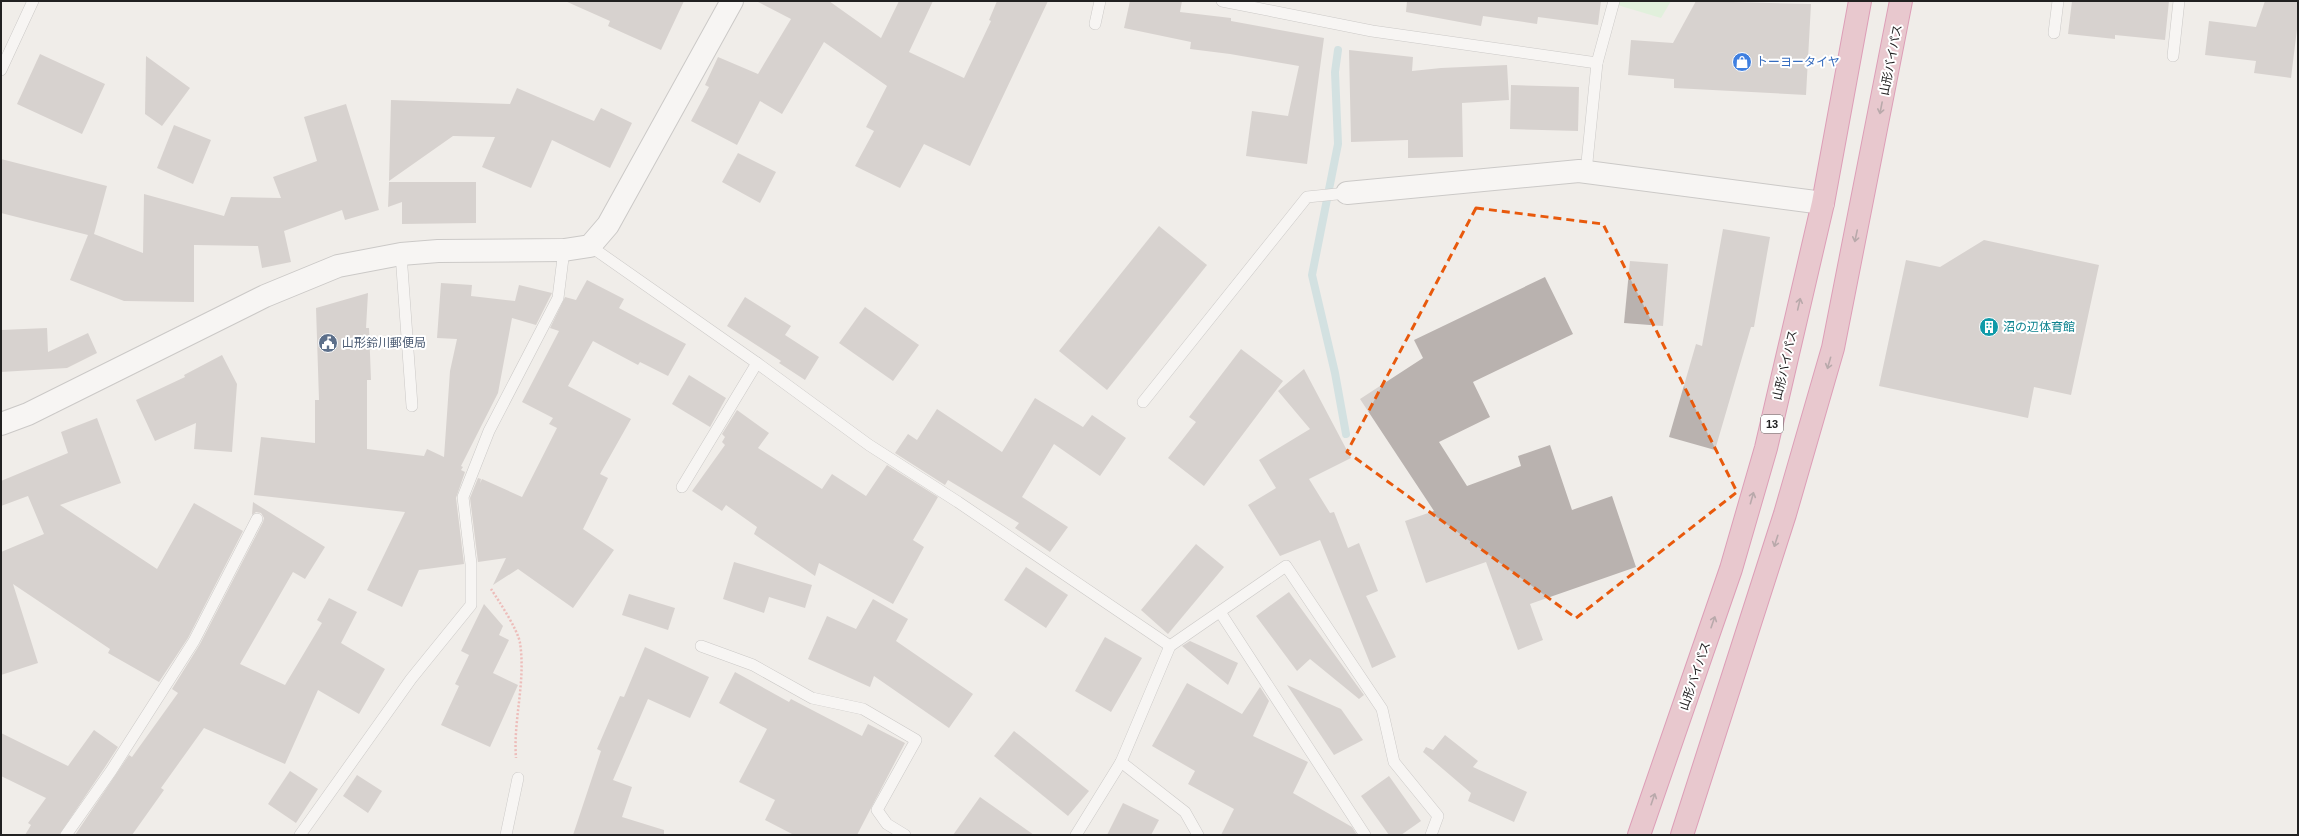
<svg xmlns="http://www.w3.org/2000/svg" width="2299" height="836" viewBox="0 0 2299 836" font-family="Helvetica,'Noto Sans JP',sans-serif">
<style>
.park{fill:#cef4cd}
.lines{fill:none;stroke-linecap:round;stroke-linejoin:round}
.stream{stroke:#b0d3d8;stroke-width:8}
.building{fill:#b9b2af}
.lane-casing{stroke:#9e9e9e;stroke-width:12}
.street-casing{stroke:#9e9e9e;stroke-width:24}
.highway-casing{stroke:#c53f7a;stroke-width:24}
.path{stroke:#e98382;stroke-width:2.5;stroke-dasharray:2 2;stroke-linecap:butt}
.lane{stroke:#fff;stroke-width:11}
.street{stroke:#fff;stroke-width:22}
.highway{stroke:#dd9cae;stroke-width:22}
.oneway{stroke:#765860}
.marked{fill:none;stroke:#e8590c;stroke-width:3;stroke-dasharray:8 5;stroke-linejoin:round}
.labels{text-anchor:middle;stroke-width:4;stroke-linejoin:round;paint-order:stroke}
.shield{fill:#fff;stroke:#646464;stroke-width:1}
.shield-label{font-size:11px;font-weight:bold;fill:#212121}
.street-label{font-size:12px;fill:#212121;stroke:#fff}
.shop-label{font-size:12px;fill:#366cbe;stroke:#fff;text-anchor:start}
.culture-label{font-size:12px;fill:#0d838f;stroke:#fff;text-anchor:start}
.service-label{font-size:12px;fill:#4e5e75;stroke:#fff;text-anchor:start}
</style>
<rect width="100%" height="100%" fill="#f0ede9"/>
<path class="park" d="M 1614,1 L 1671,1 L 1661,18 L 1614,4 Z"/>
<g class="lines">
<path class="stream" d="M 1338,50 L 1335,72 L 1338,144 L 1312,275 L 1335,373 L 1346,434"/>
</g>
<g class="building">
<path d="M 565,1 L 684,1 L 661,50 L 608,26 L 610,21 Z"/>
<path d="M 756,1 L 829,1 L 881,38 L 899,1 L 933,1 L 909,52 L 964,78 L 991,21 L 989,20 L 997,1 L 1048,1 L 970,166 L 924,144 L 900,188 L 855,166 L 874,131 L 866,127 L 887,86 L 824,42 L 782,114 L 760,101 L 737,145 L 691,121 L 709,87 L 705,85 L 718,57 L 758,74 L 791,19 Z"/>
<path d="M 1130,1 L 1182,1 L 1180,12 L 1231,18 L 1231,21 L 1324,38 L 1307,164 L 1246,156 L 1252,111 L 1288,116 L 1299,66 L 1230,54 L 1190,49 L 1191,42 L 1124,28 Z"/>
<path d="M 1407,1 L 1601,1 L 1598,25 L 1538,17 L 1537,24 L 1483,16 L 1481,26 L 1406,12 Z"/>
<path d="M 1696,1 L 1811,4 L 1806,95 L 1674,88 L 1674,79 L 1628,75 L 1631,40 L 1673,43 Z"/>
<path d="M 2072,1 L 2169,1 L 2165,40 L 2115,35 L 2115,39 L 2068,34 Z"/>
<path d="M 2265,1 L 2298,1 L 2298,21 L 2291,78 L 2254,73 L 2256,61 L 2205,55 L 2209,21 L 2256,27 Z"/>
<path d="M 1349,50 L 1413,57 L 1412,71 L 1441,68 L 1507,65 L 1509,100 L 1462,103 L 1463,157 L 1408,158 L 1408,140 L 1351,142 Z"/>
<path d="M 40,54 L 105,84 L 82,134 L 17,104 Z"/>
<path d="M 146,56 L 190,88 L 162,126 L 145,114 Z"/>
<path d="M 1511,85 L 1579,87 L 1578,131 L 1510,129 Z"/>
<path d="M 517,88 L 594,121 L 601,108 L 632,123 L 610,168 L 552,140 L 531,188 L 482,167 L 495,137 L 453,136 L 389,181 L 391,100 L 510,104 Z"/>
<path d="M 346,104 L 379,210 L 345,220 L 342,210 L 284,231 L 291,262 L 262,268 L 258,246 L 194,245 L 194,302 L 124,301 L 70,280 L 88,235 L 1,213 L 1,159 L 107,186 L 94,234 L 143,253 L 144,194 L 224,216 L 231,197 L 281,198 L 273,177 L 317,161 L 304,117 Z"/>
<path d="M 174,125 L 211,140 L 193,184 L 157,168 Z"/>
<path d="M 738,153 L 776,172 L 760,203 L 722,182 Z"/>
<path d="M 389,182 L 476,182 L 476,223 L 402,224 L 402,202 L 388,207 Z"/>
<path d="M 1159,226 L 1207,265 L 1107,390 L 1059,351 Z"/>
<path d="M 1723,229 L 1770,237 L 1754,327 L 1751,327 L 1715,450 L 1669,437 L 1696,344 L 1702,346 Z"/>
<path d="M 1984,240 L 2099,265 L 2071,395 L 2034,387 L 2028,418 L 1879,386 L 1906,260 L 1940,267 Z"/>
<path d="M 1630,261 L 1668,264 L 1663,326 L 1624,323 Z"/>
<path d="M 1545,277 L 1573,334 L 1473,382 L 1490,417 L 1439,442 L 1467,486 L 1521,466 L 1518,456 L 1550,445 L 1572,510 L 1612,496 L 1636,567 L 1530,604 L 1543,640 L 1518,650 L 1486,562 L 1426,583 L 1405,521 L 1434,511 L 1360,399 L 1423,358 L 1414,340 Z"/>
<path d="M 587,280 L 624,299 L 619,308 L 686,344 L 668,376 L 640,362 L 638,365 L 593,341 L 568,386 L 631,419 L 600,474 L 608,478 L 583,529 L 614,550 L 573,608 L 518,569 L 493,585 L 506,558 L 478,562 L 470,498 L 478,478 L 481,479 L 480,483 L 482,479 L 522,497 L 557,428 L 549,424 L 553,418 L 522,402 L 559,331 L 550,328 L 565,297 L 576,300 Z"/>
<path d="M 441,283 L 472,285 L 471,296 L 515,301 L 519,285 L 552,293 L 536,325 L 512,318 L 498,393 L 461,466 L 463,467 L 461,470 L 465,472 L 456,498 L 464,564 L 419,570 L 402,607 L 367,590 L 405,512 L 254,495 L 261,437 L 315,443 L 315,400 L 319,400 L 316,308 L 368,293 L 366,328 L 369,328 L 371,380 L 367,380 L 367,449 L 424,456 L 427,449 L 444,457 L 450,371 L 457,339 L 437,338 Z"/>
<path d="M 745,297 L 791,326 L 785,335 L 819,357 L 805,380 L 779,363 L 781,361 L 727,326 Z"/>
<path d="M 865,307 L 919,345 L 893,381 L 839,343 Z"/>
<path d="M 47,328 L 48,352 L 88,333 L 97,353 L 67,368 L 1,372 L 1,330 Z"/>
<path d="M 1241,349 L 1283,381 L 1204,486 L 1168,458 L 1196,422 L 1189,417 Z"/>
<path d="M 222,355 L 237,384 L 232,452 L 194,449 L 196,423 L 155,441 L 136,400 L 185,377 L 184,375 Z"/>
<path d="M 1304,369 L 1351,458 L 1309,479 L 1330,513 L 1334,512 L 1348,548 L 1359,543 L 1378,591 L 1366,596 L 1396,657 L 1372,668 L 1320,540 L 1280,556 L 1248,505 L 1276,488 L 1259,460 L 1310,429 L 1278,391 Z"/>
<path d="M 689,375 L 726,398 L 710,427 L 672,404 Z"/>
<path d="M 1035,398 L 1083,427 L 1092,415 L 1126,438 L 1100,476 L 1054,444 L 1022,497 L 1068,527 L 1050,552 L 1015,528 L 1019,523 L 948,480 L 945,485 L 895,453 L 908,434 L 917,440 L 937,409 L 1002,452 Z"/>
<path d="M 737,410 L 769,433 L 758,448 L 822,489 L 832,474 L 866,496 L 887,465 L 938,497 L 913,540 L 924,547 L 893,604 L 819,563 L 815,576 L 754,534 L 757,527 L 726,505 L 722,511 L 692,491 L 725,445 L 722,442 L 725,437 L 722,434 Z"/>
<path d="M 97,418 L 121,483 L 60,505 L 157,569 L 194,503 L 243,531 L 188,638 L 159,682 L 108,653 L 110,649 L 13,584 L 38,663 L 1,675 L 1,552 L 44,534 L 28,496 L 1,506 L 1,481 L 68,453 L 61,432 Z"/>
<path d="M 253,502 L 325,547 L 305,579 L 293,572 L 240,664 L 285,685 L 322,623 L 317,620 L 329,598 L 357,612 L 341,643 L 385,669 L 359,714 L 318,690 L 285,764 L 204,728 L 161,788 L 164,790 L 132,835 L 75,835 L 129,755 L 132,757 L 178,693 L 172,689 L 200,644 L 263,522 L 264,518 L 261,513 L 256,512 L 252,515 Z"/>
<path d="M 1196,544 L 1224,567 L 1168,634 L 1141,610 Z"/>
<path d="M 734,562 L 812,585 L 805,608 L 769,597 L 764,613 L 723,599 Z"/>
<path d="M 1026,567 L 1068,595 L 1046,628 L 1004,600 Z"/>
<path d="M 1289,592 L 1364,695 L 1359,699 L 1310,659 L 1297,671 L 1256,616 Z"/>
<path d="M 629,594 L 675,608 L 668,630 L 622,615 Z"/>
<path d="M 873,599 L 908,619 L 896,641 L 973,694 L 949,728 L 874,676 L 870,687 L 808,659 L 827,616 L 856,629 Z"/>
<path d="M 484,604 L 503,626 L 499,635 L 509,640 L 493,673 L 518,685 L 490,747 L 441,725 L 459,686 L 455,684 L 469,655 L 461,651 Z"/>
<path d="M 1105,637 L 1142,658 L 1111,712 L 1075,691 Z"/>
<path d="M 1190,641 L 1238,663 L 1228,685 L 1182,646 Z"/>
<path d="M 645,647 L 709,677 L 690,718 L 648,699 L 613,780 L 632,787 L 622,817 L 664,830 L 664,835 L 573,835 L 601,751 L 597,749 L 620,696 L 624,697 Z"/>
<path d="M 735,672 L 789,702 L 791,699 L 862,736 L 868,724 L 905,743 L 857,835 L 794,835 L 765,820 L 775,800 L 739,782 L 767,729 L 719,703 Z"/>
<path d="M 1187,683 L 1242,714 L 1260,687 L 1269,701 L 1253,736 L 1308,762 L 1293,793 L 1352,827 L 1357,835 L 1221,835 L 1234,809 L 1188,784 L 1195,771 L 1152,746 Z"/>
<path d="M 1287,685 L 1341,709 L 1363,740 L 1334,755 Z"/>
<path d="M 94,730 L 118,747 L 105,767 L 59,835 L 25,835 L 31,825 L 28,823 L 46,798 L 1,776 L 1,733 L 68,766 Z"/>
<path d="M 1014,731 L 1089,791 L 1068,816 L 994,756 Z"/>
<path d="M 1445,735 L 1478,761 L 1473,767 L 1527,792 L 1514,822 L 1468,801 L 1471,793 L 1423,752 L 1426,747 L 1433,750 Z"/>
<path d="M 290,771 L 318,789 L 296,823 L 268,804 Z"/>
<path d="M 357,775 L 382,791 L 368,813 L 343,796 Z"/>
<path d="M 1389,776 L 1421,821 L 1401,835 L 1389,835 L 1361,796 Z"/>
<path d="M 980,797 L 1034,835 L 953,835 Z"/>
<path d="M 1123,803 L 1159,820 L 1151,835 L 1107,835 Z"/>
</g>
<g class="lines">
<g class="lane-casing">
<g id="lane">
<path d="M 1222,1 L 1372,31 L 1597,63"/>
<path d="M 1095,24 L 1100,1"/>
<path d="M 2054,33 L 2058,1"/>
<path d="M 2173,56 L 2179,1"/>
<path d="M 1,70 L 33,1"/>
<path d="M 1586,172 L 1597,63 L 1614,1"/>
<path d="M 590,246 L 757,363 L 869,445 L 958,502 L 1170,646"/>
<path d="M 401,254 L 412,406"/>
<path d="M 1143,402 L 1307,197 L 1347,193"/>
<path d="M 682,487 L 757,363"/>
<path d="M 1220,612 L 1365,835"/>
<path d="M 701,646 L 753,665 L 812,698 L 863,709 L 916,740 L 877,810 L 887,824 L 905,835"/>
<path d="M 66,835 L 111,771 L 194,641 L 257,519"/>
<path d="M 300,835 L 411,679 L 471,605 L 471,564 L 463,497 L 489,431 L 558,298 L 564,250"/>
<path d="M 506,835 L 518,778"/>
<path d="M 1076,835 L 1121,762"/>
<path d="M 1198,835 L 1185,812 L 1121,762 L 1170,646 L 1286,566 L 1382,709 L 1394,762 L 1438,816 L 1431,835"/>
</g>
</g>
<g class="street-casing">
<g id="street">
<path d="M 1347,193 L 1579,171 L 1823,203"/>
<path d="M 1,424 L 28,414 L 265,296 L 338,266 L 401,254 L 438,251 L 564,250 L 590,246 L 608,225 L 732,1"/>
</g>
</g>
<g class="highway-casing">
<g id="highway">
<path d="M 1639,835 L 1731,569 L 1766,448 L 1823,203 L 1860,1"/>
<path d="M 1682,835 L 1785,514 L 1833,348 L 1901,1"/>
</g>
</g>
<path class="path" d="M 491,589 C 499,601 518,630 520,643 C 526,682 513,720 516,758"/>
<use href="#lane" class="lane"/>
<use href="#street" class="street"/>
<use href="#highway" class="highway"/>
</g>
<defs><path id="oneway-shaft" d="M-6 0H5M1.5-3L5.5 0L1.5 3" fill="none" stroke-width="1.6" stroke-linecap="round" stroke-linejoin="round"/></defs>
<g class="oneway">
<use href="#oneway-shaft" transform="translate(1881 108) rotate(101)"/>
<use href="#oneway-shaft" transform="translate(1856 236) rotate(102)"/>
<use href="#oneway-shaft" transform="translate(1799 304) rotate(-77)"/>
<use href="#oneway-shaft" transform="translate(1829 363) rotate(106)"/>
<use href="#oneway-shaft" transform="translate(1752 498) rotate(-74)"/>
<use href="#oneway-shaft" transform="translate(1776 541) rotate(108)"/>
<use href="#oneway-shaft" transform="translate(1713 622) rotate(-71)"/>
<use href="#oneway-shaft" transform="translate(1653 799) rotate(-71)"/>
</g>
<path d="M0 0H2299V836H0ZM 1476,208 L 1603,224 L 1737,492 L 1576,618 L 1347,452 Z" fill="#f0ede9" fill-opacity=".55" fill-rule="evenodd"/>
<path class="marked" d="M 1476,208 L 1603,224 L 1737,492 L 1576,618 L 1347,452 Z"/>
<defs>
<g id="shop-disc" transform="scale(1)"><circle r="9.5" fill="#3f7fe0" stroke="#fff"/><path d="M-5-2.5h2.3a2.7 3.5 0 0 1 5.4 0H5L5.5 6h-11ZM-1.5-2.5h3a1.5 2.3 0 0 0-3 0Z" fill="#fff"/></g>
<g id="building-disc" transform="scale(1)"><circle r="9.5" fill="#0f9aa8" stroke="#fff"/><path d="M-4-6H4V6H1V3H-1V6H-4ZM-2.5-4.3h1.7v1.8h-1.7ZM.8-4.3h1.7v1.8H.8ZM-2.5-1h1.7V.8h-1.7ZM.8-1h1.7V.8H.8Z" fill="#fff"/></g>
<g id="civic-disc" transform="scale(1)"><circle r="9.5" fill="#5c6f8a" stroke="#fff"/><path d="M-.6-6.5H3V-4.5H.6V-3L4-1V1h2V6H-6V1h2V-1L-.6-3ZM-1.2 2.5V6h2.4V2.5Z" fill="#fff"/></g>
</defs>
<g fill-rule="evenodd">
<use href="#shop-disc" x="1742" y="62"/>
<use href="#building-disc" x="1989" y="327"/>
<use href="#civic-disc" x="328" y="343"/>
</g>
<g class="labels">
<rect class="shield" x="1761" y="415" width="22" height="18" rx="3"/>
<g class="shield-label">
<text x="1772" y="428">13</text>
</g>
<g class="street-label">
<text transform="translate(1891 60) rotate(-79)" y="4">山形バイパス</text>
<text transform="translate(1785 365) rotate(-77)" y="4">山形バイパス</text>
<text transform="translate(1695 676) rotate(-71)" y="4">山形バイパス</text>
</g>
<g class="shop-label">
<text x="1756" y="66">トーヨータイヤ</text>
</g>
<g class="culture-label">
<text x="2003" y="331">沼の辺体育館</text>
</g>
<g class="service-label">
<text x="342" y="347">山形鈴川郵便局</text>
</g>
</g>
<rect width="2299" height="836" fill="none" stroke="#212121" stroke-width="4"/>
</svg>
